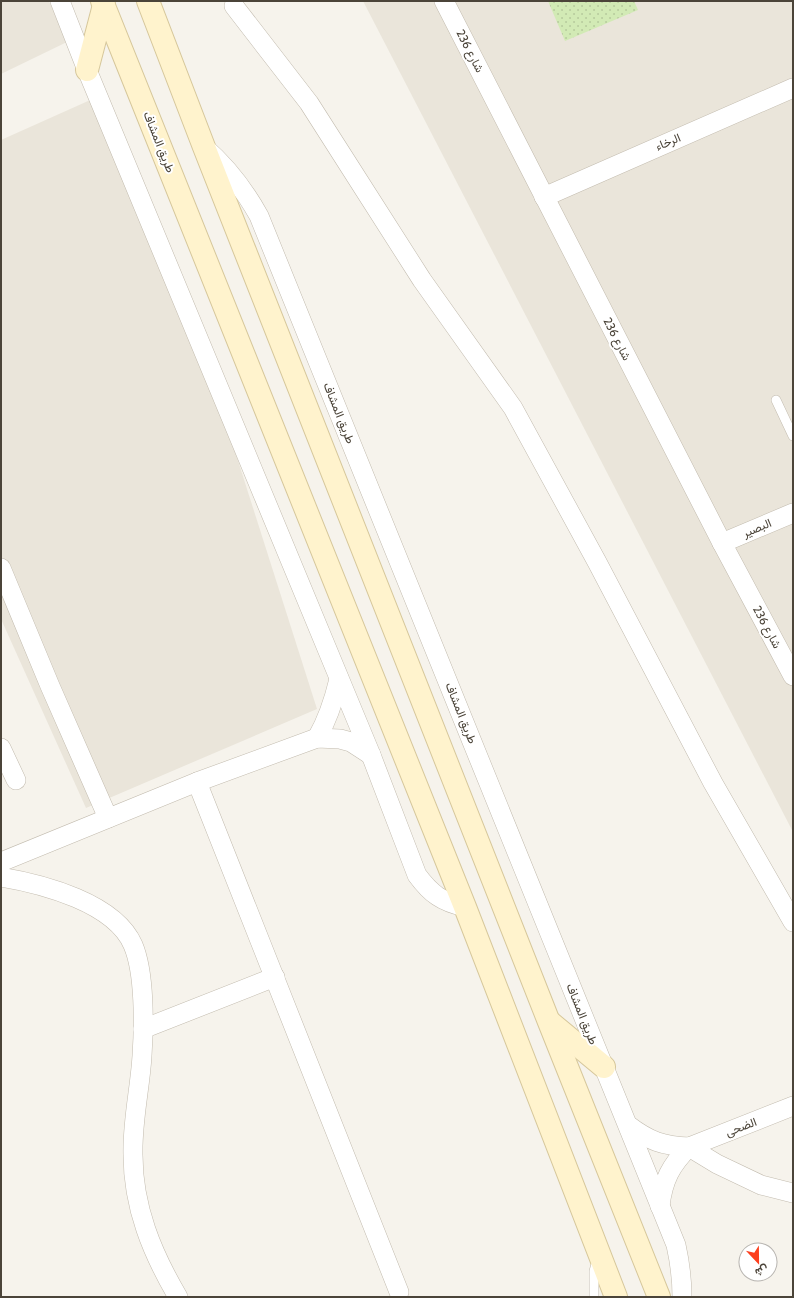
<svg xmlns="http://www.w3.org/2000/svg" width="794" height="1298" viewBox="0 0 794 1298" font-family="Cabin,Vazirmatn,sans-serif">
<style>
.residential{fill:#eae5da}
.grass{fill:url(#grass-dots)}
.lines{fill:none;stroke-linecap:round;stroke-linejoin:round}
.lane-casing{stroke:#c2bbae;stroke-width:10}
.street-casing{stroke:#c2bbae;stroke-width:20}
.secondary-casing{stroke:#d6c79b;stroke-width:24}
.lane{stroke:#fff;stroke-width:9}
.street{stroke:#fff;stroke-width:19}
.secondary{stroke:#fff3cd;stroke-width:22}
.labels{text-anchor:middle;stroke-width:4;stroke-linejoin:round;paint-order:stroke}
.street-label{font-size:12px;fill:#4b4439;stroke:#fff}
</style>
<defs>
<pattern id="grass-dots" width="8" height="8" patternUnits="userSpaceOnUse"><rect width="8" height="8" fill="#d2eab5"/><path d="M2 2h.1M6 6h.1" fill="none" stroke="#b6ca9c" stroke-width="1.8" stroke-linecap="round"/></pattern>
</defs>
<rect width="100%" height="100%" fill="#f6f3ec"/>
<g class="residential">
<path d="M 1,1 L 49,1 L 67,42 L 1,74 Z"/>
<path d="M 363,1 L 793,1 L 793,832 Z"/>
<path d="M 97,97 L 226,423 L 317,709 L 86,808 L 1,619 L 1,140 Z"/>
</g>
<path class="grass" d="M 548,1 L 634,1 L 638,10 L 565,41 Z"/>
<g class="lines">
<g class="lane-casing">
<g id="lane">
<path d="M 776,400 L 793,436"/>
<path d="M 594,1297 L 594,1271 L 597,1261"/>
</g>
</g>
<g class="street-casing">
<g id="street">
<path d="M 60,1 L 87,70 L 371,755 L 417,875 C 431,894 442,902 465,907"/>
<path d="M 444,1 L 722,543 L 793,676"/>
<path d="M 234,6 L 309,103 L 422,280 L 513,408 L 597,562 L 713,783 L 793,922"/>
<path d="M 204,147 C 227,167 244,189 259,216 L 676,1245 C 680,1263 682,1279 682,1297"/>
<path d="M 544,197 L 793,88"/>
<path d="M 722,543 L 793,513"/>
<path d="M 1,568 L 50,686 L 108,818"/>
<path d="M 317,738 C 328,719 334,700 339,679"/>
<path d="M 1,748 L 16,780"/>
<path d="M 197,782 L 399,1292"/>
<path d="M 1,862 L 197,782 L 317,738 L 340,739 L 351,742 L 371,755"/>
<path d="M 1,877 C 43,884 115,903 133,945 C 145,973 144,1026 142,1056 C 140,1089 132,1122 133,1155 C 133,1207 152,1253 178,1297"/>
<path d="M 143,1029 L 275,977"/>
<path d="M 628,1125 C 649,1141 663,1146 689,1147 L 793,1106"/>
<path d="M 689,1147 L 717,1164 L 761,1185 L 793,1193"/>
<path d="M 660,1206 C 663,1180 671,1165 689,1147"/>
</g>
</g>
<g class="secondary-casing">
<g id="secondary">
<path d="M 102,1 L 465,907 L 616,1297"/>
<path d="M 148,1 L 204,147 L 549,1022 L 659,1297"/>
<path d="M 87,70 L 104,5"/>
<path d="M 551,1023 L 604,1067"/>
</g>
</g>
<use href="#lane" class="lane"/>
<use href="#street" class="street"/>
<use href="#secondary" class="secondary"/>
</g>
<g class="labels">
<g class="street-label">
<text transform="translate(470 51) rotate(63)" y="4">شارع 236</text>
<text transform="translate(159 142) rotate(68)" y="4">طريق المشاف</text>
<text transform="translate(668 142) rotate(-23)" y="4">الرخاء</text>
<text transform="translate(617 339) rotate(63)" y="4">شارع 236</text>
<text transform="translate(339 413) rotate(68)" y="4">طريق المشاف</text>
<text transform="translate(757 528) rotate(-23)" y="4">البصير</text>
<text transform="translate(767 627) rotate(62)" y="4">شارع 236</text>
<text transform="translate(461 713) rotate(68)" y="4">طريق المشاف</text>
<text transform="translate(582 1014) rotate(68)" y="4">طريق المشاف</text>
<text transform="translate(741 1127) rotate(-21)" y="4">الضحى</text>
</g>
</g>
<rect width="794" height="1298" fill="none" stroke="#4b4439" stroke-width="4"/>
<g transform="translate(758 1262) rotate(158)"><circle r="19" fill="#ffffff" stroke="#b7b4b0"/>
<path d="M0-3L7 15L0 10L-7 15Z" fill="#fc3f1d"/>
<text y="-6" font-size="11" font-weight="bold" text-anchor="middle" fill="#4b4439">ش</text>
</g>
</svg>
